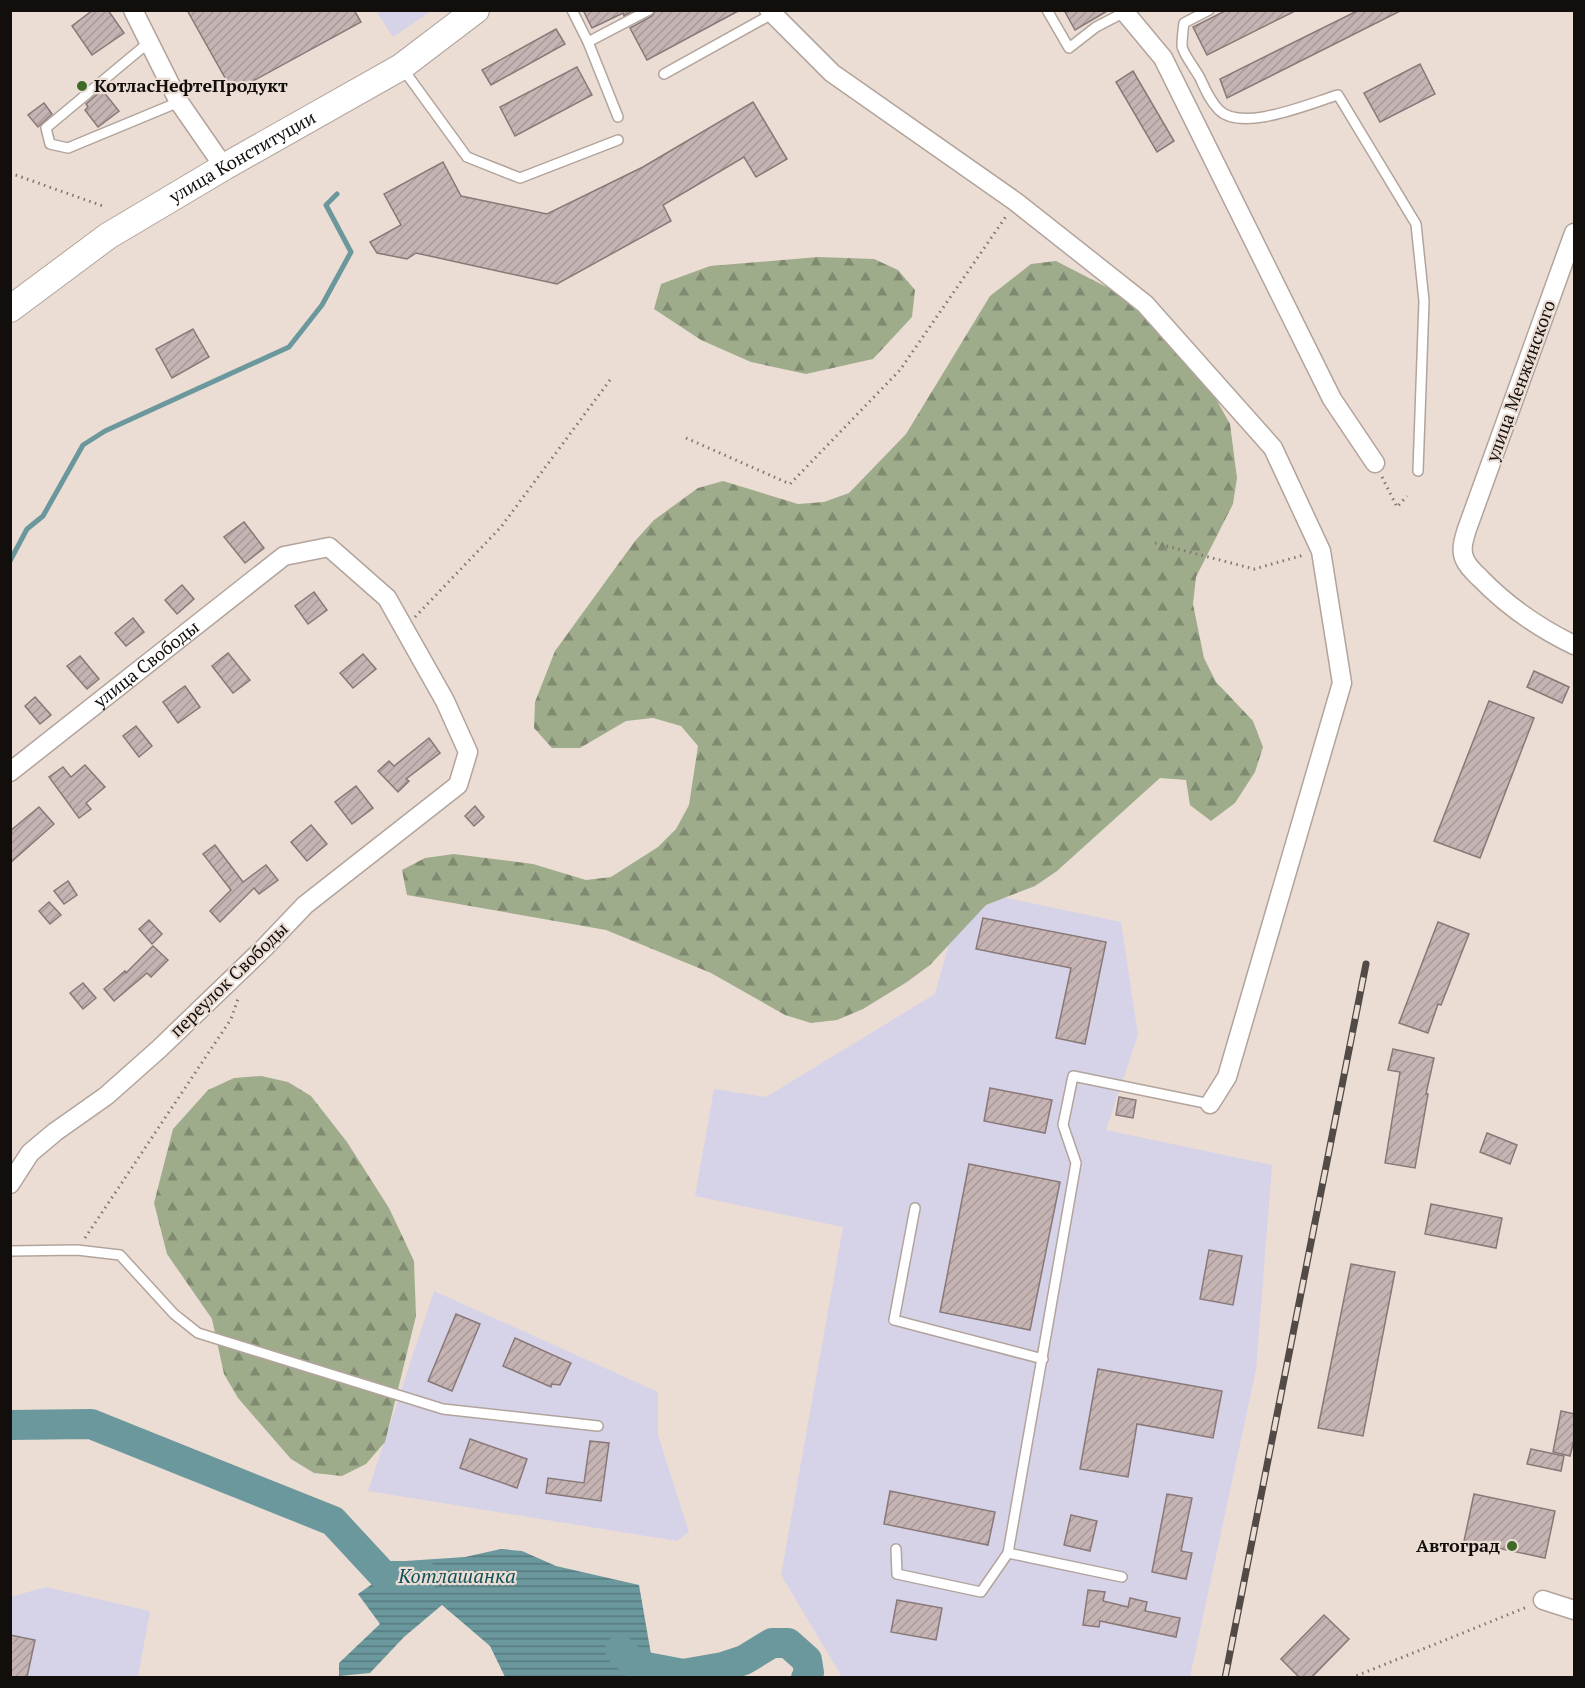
<svg xmlns="http://www.w3.org/2000/svg" width="1585" height="1688" viewBox="0 0 1585 1688" font-family="'PT Serif',serif">
<style>
.industrial{fill:#d6d3e9}
.forest{fill:url(#forest-firs)}
.water{fill:url(#water-rules)}
.lines{fill:none;stroke-linecap:round;stroke-linejoin:round}
.stream{stroke:#6b989d;stroke-width:5}
.river{stroke:#6b989d;stroke-width:30}
.building{fill:url(#building-hatch);stroke:#887877;stroke-width:1.5}
.service-casing{stroke:#b2a49c;stroke-width:12}
.minor-casing{stroke:#b2a49c;stroke-width:21}
.secondary-casing{stroke:#b2a49c;stroke-width:28}
.path{stroke:#807771;stroke-width:3;stroke-dasharray:1.5 4.5;stroke-linecap:butt}
.service{stroke:#fff;stroke-width:9}
.minor{stroke:#fff;stroke-width:18}
.secondary{stroke:#fff;stroke-width:26}
.rail-casing{stroke:#514a46;stroke-width:7}
.rail{stroke:#ebddd4;stroke-width:4.5;stroke-dasharray:14;stroke-linecap:butt}
.poi-dot{fill:#3e6a27;stroke:#ebddd4;stroke-width:2}
.labels{text-anchor:middle;stroke-width:4.5;stroke-linejoin:round;paint-order:stroke}
.poi-label{font-size:18px;font-weight:bold;fill:#120e0b;stroke:#ebddd4;text-anchor:start}
.street-label{font-size:18px;fill:#120e0b;stroke:#ebddd4}
.water-label{font-size:20px;font-style:italic;fill:#0f5259;stroke:#ebddd4}
</style>
<defs>
<pattern id="forest-firs" width="22" height="20" patternUnits="userSpaceOnUse" patternTransform="scale(1.5)"><rect width="22" height="20" fill="#9eac8b"/><path d="M5 1l3.5 6h-7zM16 11l3.5 6h-7z" fill="#7f8a70"/></pattern>
<pattern id="water-rules" width="6" height="5" patternUnits="userSpaceOnUse" patternTransform="scale(1.5)"><rect width="6" height="5" fill="#6b989d"/><path d="M0 2.5h6" fill="none" stroke="#577a7e"/></pattern>
<pattern id="building-hatch" width="6" height="6" patternUnits="userSpaceOnUse" patternTransform="scale(1.5)"><rect width="6" height="6" fill="#c5b4b3"/><path d="M-1 1l2-2M0 6l6-6M5 7l2-2" fill="none" stroke="#a89a99"/></pattern>
</defs>
<rect width="100%" height="100%" fill="#ebddd4"/>
<g class="industrial">
<path d="M 376,11 L 431,11 L 393,37 Z"/>
<path d="M 964,889 L 1121,922 L 1138,1035 L 1106,1130 L 1272,1165 L 1256,1370 L 1190,1677 L 842,1677 L 781,1575 L 843,1227 L 695,1196 L 714,1089 L 766,1097 L 935,994 Z"/>
<path d="M 434,1291 L 658,1392 L 658,1435 L 689,1532 L 677,1541 L 368,1491 Z"/>
<path d="M 46,1587 L 150,1611 L 138,1677 L 11,1678 L 10,1597 Z"/>
</g>
<g class="forest">
<path d="M 818,257 L 874,259 L 898,270 L 915,290 L 912,317 L 873,359 L 806,374 L 751,362 L 701,340 L 654,309 L 661,284 L 710,266 Z"/>
<path d="M 1056,261 L 1126,297 L 1202,374 L 1230,424 L 1237,478 L 1233,504 L 1196,577 L 1193,604 L 1204,658 L 1216,682 L 1253,721 L 1263,747 L 1255,772 L 1235,803 L 1211,821 L 1190,805 L 1186,780 L 1160,778 L 1057,871 L 1035,886 L 986,905 L 930,965 L 907,982 L 863,1009 L 837,1020 L 811,1023 L 785,1015 L 711,973 L 606,930 L 407,895 L 402,870 L 425,858 L 454,854 L 533,864 L 586,880 L 611,877 L 658,847 L 676,829 L 689,805 L 698,746 L 681,726 L 653,718 L 626,721 L 580,748 L 552,748 L 534,728 L 535,702 L 555,651 L 635,541 L 654,520 L 698,488 L 723,481 L 798,504 L 824,502 L 849,493 L 906,434 L 990,296 L 1031,264 Z"/>
<path d="M 261,1076 L 288,1082 L 311,1096 L 347,1142 L 389,1208 L 414,1261 L 416,1316 L 385,1442 L 366,1464 L 342,1476 L 314,1473 L 291,1459 L 238,1398 L 224,1374 L 212,1319 L 167,1254 L 154,1203 L 173,1129 L 208,1090 L 234,1078 Z"/>
</g>
<path class="water" d="M 501,1549 L 522,1551 L 556,1566 L 639,1585 L 655,1677 L 505,1677 L 490,1646 L 442,1605 L 404,1637 L 370,1673 L 339,1676 L 339,1663 L 380,1624 L 358,1594 L 405,1561 L 465,1557 Z"/>
<g class="lines">
<path class="stream" d="M 10,561 L 27,529 L 43,516 L 83,445 L 105,431 L 289,347 L 322,305 L 351,252 L 326,205 L 337,194"/>
<g class="river">
<path d="M 10,1425 L 91,1424 L 333,1521 L 384,1576 L 424,1576"/>
<path d="M 620,1650 L 636,1665 L 683,1674 L 723,1667 L 744,1660 L 772,1643 L 788,1643 L 807,1660 L 809,1673 L 806,1678"/>
</g>
</g>
<g class="building">
<path d="M 93,10 L 108,10 L 124,33 L 92,55 L 72,26 Z"/>
<path d="M 187,10 L 354,10 L 361,22 L 233,92 Z"/>
<path d="M 583,10 L 634,10 L 624,16 L 623,13 L 592,28 Z"/>
<path d="M 656,10 L 740,10 L 647,60 L 630,28 L 652,16 Z"/>
<path d="M 1064,10 L 1109,10 L 1075,30 Z"/>
<path d="M 1227,10 L 1297,10 L 1207,55 L 1193,27 Z"/>
<path d="M 1359,10 L 1402,10 L 1227,98 L 1220,79 Z"/>
<path d="M 556,29 L 565,44 L 491,85 L 482,70 Z"/>
<path d="M 1420,64 L 1435,94 L 1380,122 L 1364,93 Z"/>
<path d="M 577,67 L 592,95 L 515,136 L 500,107 Z"/>
<path d="M 1133,71 L 1174,141 L 1157,152 L 1116,82 Z"/>
<path d="M 102,90 L 119,111 L 98,127 L 85,110 L 88,107 L 86,104 Z"/>
<path d="M 753,102 L 787,159 L 756,177 L 744,157 L 663,205 L 671,221 L 557,284 L 416,253 L 407,259 L 377,253 L 370,242 L 401,225 L 384,194 L 443,162 L 461,196 L 547,214 L 643,167 Z"/>
<path d="M 44,103 L 52,114 L 38,127 L 28,115 Z"/>
<path d="M 193,329 L 209,357 L 172,378 L 156,349 Z"/>
<path d="M 244,522 L 264,548 L 245,563 L 224,537 Z"/>
<path d="M 182,585 L 194,599 L 177,614 L 165,600 Z"/>
<path d="M 314,592 L 327,610 L 308,624 L 295,606 Z"/>
<path d="M 133,618 L 144,632 L 126,646 L 115,633 Z"/>
<path d="M 228,653 L 250,680 L 233,693 L 212,666 Z"/>
<path d="M 363,654 L 376,669 L 353,688 L 340,673 Z"/>
<path d="M 80,656 L 99,679 L 87,689 L 67,666 Z"/>
<path d="M 1534,671 L 1569,687 L 1562,703 L 1527,687 Z"/>
<path d="M 185,686 L 200,707 L 178,723 L 163,702 Z"/>
<path d="M 35,697 L 51,715 L 40,724 L 25,706 Z"/>
<path d="M 1489,701 L 1534,718 L 1480,858 L 1434,841 Z"/>
<path d="M 136,726 L 152,746 L 139,757 L 123,736 Z"/>
<path d="M 429,738 L 440,753 L 406,779 L 409,781 L 398,792 L 378,771 L 389,761 L 394,766 Z"/>
<path d="M 85,765 L 105,787 L 86,803 L 91,809 L 79,818 L 49,777 L 63,767 L 71,777 Z"/>
<path d="M 356,786 L 373,808 L 352,824 L 335,802 Z"/>
<path d="M 475,806 L 484,817 L 474,826 L 465,816 Z"/>
<path d="M 39,807 L 54,824 L 10,863 L 10,831 Z"/>
<path d="M 311,825 L 327,844 L 307,861 L 291,842 Z"/>
<path d="M 215,845 L 243,882 L 266,865 L 278,880 L 259,894 L 254,888 L 220,922 L 210,911 L 231,890 L 203,854 Z"/>
<path d="M 68,881 L 77,895 L 64,904 L 54,891 Z"/>
<path d="M 49,902 L 61,915 L 50,924 L 39,911 Z"/>
<path d="M 983,918 L 1106,942 L 1085,1044 L 1056,1038 L 1071,968 L 976,949 Z"/>
<path d="M 149,920 L 162,934 L 152,944 L 139,929 Z"/>
<path d="M 1438,922 L 1469,934 L 1441,1005 L 1438,1004 L 1428,1033 L 1399,1023 Z"/>
<path d="M 153,946 L 168,960 L 151,977 L 147,973 L 114,1001 L 104,989 L 125,971 L 126,973 Z"/>
<path d="M 83,983 L 96,998 L 83,1009 L 70,993 Z"/>
<path d="M 1393,1049 L 1434,1058 L 1426,1094 L 1428,1094 L 1415,1168 L 1385,1163 L 1400,1072 L 1388,1070 Z"/>
<path d="M 990,1088 L 1052,1100 L 1045,1133 L 984,1121 Z"/>
<path d="M 1119,1097 L 1136,1100 L 1133,1118 L 1116,1115 Z"/>
<path d="M 1487,1133 L 1517,1145 L 1510,1164 L 1480,1152 Z"/>
<path d="M 969,1164 L 1060,1182 L 1030,1330 L 940,1312 Z"/>
<path d="M 1431,1204 L 1502,1218 L 1496,1248 L 1425,1234 Z"/>
<path d="M 1209,1250 L 1242,1256 L 1233,1305 L 1200,1299 Z"/>
<path d="M 1351,1264 L 1395,1272 L 1363,1436 L 1318,1428 Z"/>
<path d="M 456,1314 L 480,1324 L 452,1391 L 428,1381 Z"/>
<path d="M 515,1338 L 571,1363 L 560,1385 L 552,1384 L 551,1387 L 503,1366 Z"/>
<path d="M 1098,1369 L 1222,1391 L 1213,1438 L 1137,1424 L 1128,1477 L 1080,1469 Z"/>
<path d="M 1561,1411 L 1575,1414 L 1575,1436 L 1570,1456 L 1553,1452 Z"/>
<path d="M 470,1439 L 527,1459 L 517,1488 L 460,1468 Z"/>
<path d="M 590,1441 L 609,1443 L 601,1501 L 546,1493 L 548,1478 L 584,1483 Z"/>
<path d="M 1531,1449 L 1564,1456 L 1561,1471 L 1527,1464 Z"/>
<path d="M 890,1491 L 995,1512 L 988,1545 L 884,1524 Z"/>
<path d="M 1167,1494 L 1192,1498 L 1181,1551 L 1192,1553 L 1186,1579 L 1152,1572 Z"/>
<path d="M 1474,1494 L 1555,1511 L 1545,1558 L 1464,1541 Z"/>
<path d="M 1071,1515 L 1097,1521 L 1090,1551 L 1064,1545 Z"/>
<path d="M 1088,1590 L 1105,1592 L 1103,1601 L 1128,1607 L 1130,1598 L 1147,1602 L 1145,1611 L 1180,1618 L 1176,1637 L 1100,1621 L 1099,1627 L 1083,1625 Z"/>
<path d="M 897,1600 L 942,1608 L 936,1640 L 891,1632 Z"/>
<path d="M 1324,1615 L 1349,1639 L 1312,1677 L 1299,1677 L 1281,1659 Z"/>
<path d="M 10,1635 L 35,1640 L 27,1677 L 10,1677 Z"/>
</g>
<g class="lines">
<g class="service-casing">
<g id="service">
<path d="M 572,10 L 588,42 L 618,117"/>
<path d="M 1047,10 L 1069,48 L 1096,27 L 1123,13"/>
<path d="M 1209,10 L 1184,23 C 1183,30 1182,39 1182,46 C 1183,54 1196,70 1200,78 C 1205,89 1210,101 1219,110 C 1242,133 1311,103 1338,95 L 1416,224 L 1424,301 L 1418,471"/>
<path d="M 588,42 L 649,10"/>
<path d="M 148,43 L 46,128 L 50,144 L 68,148 L 179,102"/>
<path d="M 403,69 L 467,157 L 520,178 L 618,140"/>
<path d="M 664,74 L 772,14"/>
<path d="M 915,1208 L 894,1320 L 1043,1359"/>
<path d="M 10,1251 L 77,1250 L 120,1255 L 174,1314 L 198,1333 L 443,1409 L 598,1426"/>
<path d="M 896,1549 L 897,1574 L 981,1592 L 1008,1553"/>
<path d="M 1122,1577 L 1008,1553 L 1076,1163 L 1063,1125 L 1073,1076 L 1210,1104"/>
</g>
</g>
<g class="minor-casing">
<g id="minor">
<path d="M 133,10 L 179,102 L 224,167"/>
<path d="M 769,10 L 832,73 L 1016,202 L 1145,304 L 1273,448 L 1321,551 L 1342,683 L 1227,1077 L 1210,1104"/>
<path d="M 1123,10 L 1163,58 L 1332,399 L 1375,463"/>
<path d="M 1574,233 L 1467,529 C 1464,539 1460,550 1465,560 C 1468,567 1475,573 1480,578 C 1508,607 1539,628 1574,645"/>
<path id="s1" d="M 10,772 L 284,556 L 329,547 L 387,598 L 445,701 L 468,752 L 458,785 L 305,905 L 265,947 L 159,1049 L 106,1096 L 55,1132 L 30,1153 L 10,1184"/>
<path d="M 1543,1600 L 1574,1610"/>
</g>
</g>
<g class="secondary-casing">
<g id="secondary">
<path id="s2" d="M 10,309 L 108,236 L 224,167 L 401,67 L 476,10"/>
</g>
</g>
<g class="path">
<path d="M 10,173 L 103,206"/>
<path d="M 686,438 L 790,484 L 900,370 L 1007,215"/>
<path d="M 1382,477 L 1397,507 L 1407,496"/>
<path d="M 1155,543 L 1254,569 L 1304,555"/>
<path d="M 415,617 L 501,527 L 610,380"/>
<path d="M 85,1238 L 231,1019 L 239,996"/>
<path d="M 1351,1678 L 1527,1607"/>
</g>
<use href="#service" class="service"/>
<use href="#minor" class="minor"/>
<use href="#secondary" class="secondary"/>
<g class="rail-casing">
<path id="rail" d="M 1225,1678 L 1366,964"/>
</g>
<use href="#rail" class="rail"/>
</g>
<g class="poi-dot">
<circle cx="82" cy="86" r="6"/>
<circle cx="1512" cy="1546" r="6"/>
</g>
<g class="labels">
<g class="poi-label">
<text x="94" y="92">КотласНефтеПродукт</text>
<text x="1500" y="1552" text-anchor="end">Автоград</text>
</g>
<g class="street-label">
<text dy="6" stroke="none"><textPath href="#s2" startOffset="278">улица Конституции</textPath></text>
<text transform="translate(1521 381) rotate(-70)" y="6">улица Менжинского</text>
<text dy="6" stroke="none"><textPath href="#s1" startOffset="174">улица Свободы</textPath></text>
<text transform="translate(229 980) rotate(-44)" y="6">переулок Свободы</text>
</g>
<g class="water-label">
<text x="457" y="1583">Котлашанка</text>
</g>
</g>
<rect width="1585" height="1688" fill="none" stroke="#120e0b" stroke-width="24"/>
</svg>
